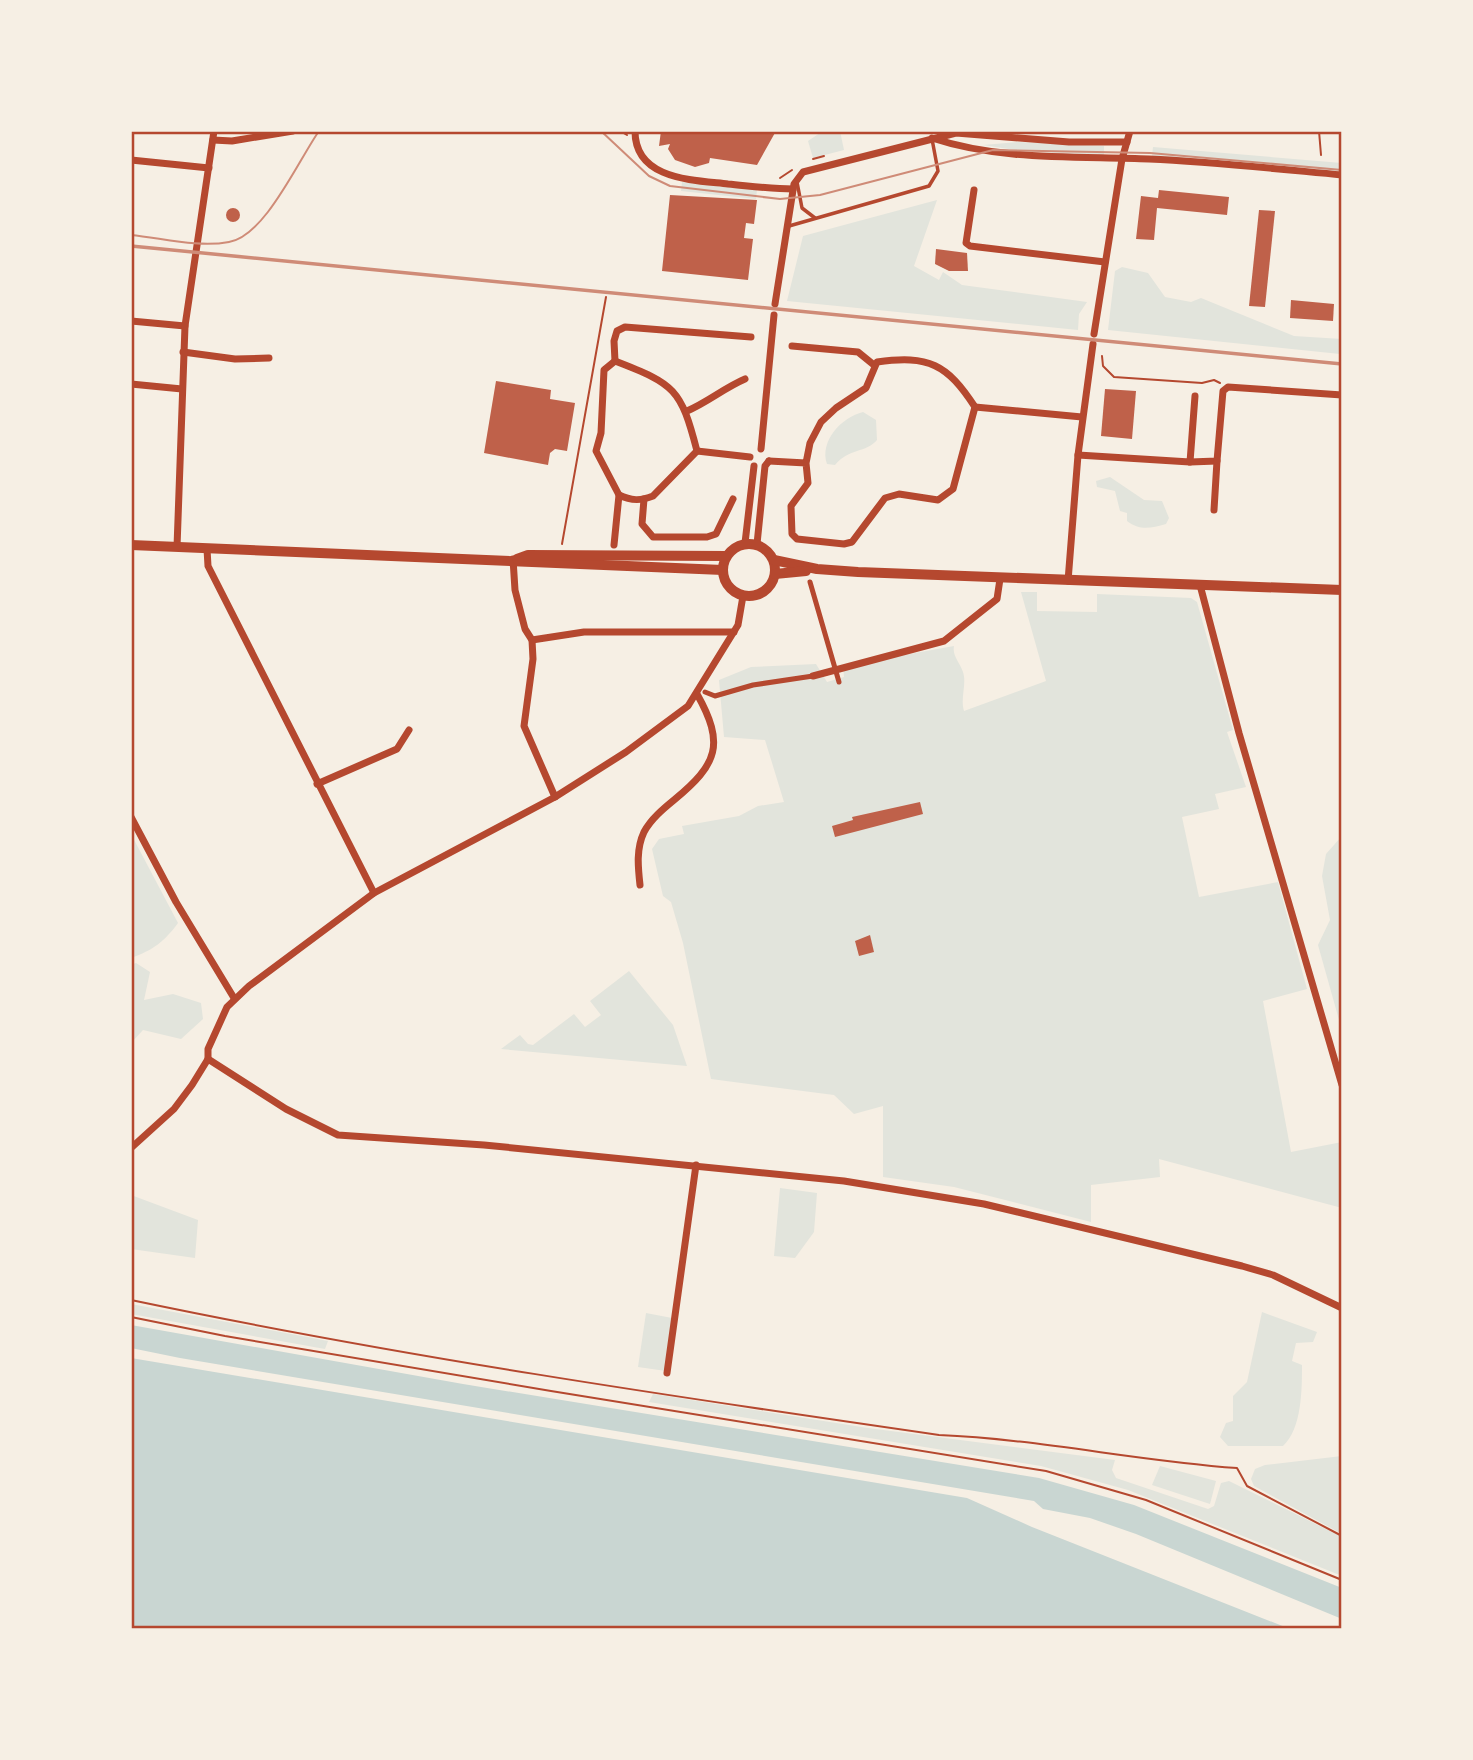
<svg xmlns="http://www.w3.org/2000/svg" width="1473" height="1760" viewBox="0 0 1473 1760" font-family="'DM Sans',sans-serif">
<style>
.green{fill:#e2e4dc}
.water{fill:#c9d6d2}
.building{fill:#bf614a}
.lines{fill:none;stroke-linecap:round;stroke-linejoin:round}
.path{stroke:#b5482f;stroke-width:2}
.service{stroke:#b5482f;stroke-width:3.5}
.pedestrian{stroke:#b5482f;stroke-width:5}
.minor{stroke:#b5482f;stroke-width:7}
.secondary{stroke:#b5482f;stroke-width:10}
.tram{stroke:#cf8b77;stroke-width:2}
.rail{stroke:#cf8b77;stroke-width:3.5}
.neatline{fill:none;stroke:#b5482f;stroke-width:2.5}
</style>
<rect width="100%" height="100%" fill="#f6efe4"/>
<g class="green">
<path d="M 823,131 L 840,131 L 844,150 L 813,158 L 808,141 Z"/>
<path d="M 1018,142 L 1104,146 L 1104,157 L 1015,150 L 983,145 Z"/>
<path d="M 1153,147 L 1342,163 L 1342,172 L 1152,156 Z"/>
<path d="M 682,182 L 757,190 L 756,199 L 681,191 Z"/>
<path d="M 937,200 L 914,266 L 939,280 L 943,272 L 962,285 L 1087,302 L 1079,314 L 1078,330 L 787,301 L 803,236 Z"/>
<path d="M 1122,267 L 1148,273 L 1165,297 L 1191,302 L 1201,298 L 1294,336 L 1342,339 L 1340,354 L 1108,330 L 1115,271 Z"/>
<path d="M 863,412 L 876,420 L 877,440 C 866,453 849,448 835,465 L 827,464 C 819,441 842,417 863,412 Z"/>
<path d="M 1110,477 L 1144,500 L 1162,501 L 1169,518 L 1166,524 C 1151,528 1140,531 1127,521 L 1127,513 L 1120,511 L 1115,491 L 1097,487 L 1096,481 Z"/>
<path d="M 1021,592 L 1037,592 L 1037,611 L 1097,612 L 1097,594 L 1191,598 L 1197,602 L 1233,730 L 1227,732 L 1246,787 L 1215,794 L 1219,809 L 1182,817 L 1199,897 L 1278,882 L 1307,989 L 1263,1001 L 1291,1152 L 1342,1142 L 1342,1208 L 1159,1159 L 1160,1177 L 1091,1185 L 1091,1222 L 954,1187 L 883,1177 L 883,1106 L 854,1114 L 834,1095 L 711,1079 L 683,943 L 671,902 L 663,896 L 652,849 L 659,839 L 684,834 L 682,826 L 739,816 L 758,806 L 784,802 L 765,740 L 724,737 L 719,680 L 751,667 L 816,664 L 827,682 L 844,677 L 843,666 L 954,646 C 952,656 960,662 963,672 C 967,684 960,698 964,711 L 1046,681 Z"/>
<path d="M 131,834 L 178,923 C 164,942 153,950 131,958 Z"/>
<path d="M 1342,836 L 1342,1026 L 1341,1027 L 1318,945 L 1330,920 L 1322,876 L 1326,854 Z"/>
<path d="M 136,963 L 150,972 L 144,1000 L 173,994 L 201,1003 L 203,1019 L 181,1039 L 143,1030 L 131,1043 L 131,965 Z"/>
<path d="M 629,971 L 673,1025 L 687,1066 L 501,1049 L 520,1035 L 528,1044 L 533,1045 L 574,1014 L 585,1027 L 601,1015 L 590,1001 Z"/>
<path d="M 780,1188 L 817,1193 L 814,1232 L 795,1258 L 774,1256 Z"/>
<path d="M 131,1195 L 198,1220 L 195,1258 L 131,1249 Z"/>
<path d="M 131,1304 L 328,1341 L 325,1349 L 131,1314 Z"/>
<path d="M 1262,1312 L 1317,1332 L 1313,1342 L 1296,1343 L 1292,1361 L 1302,1365 C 1302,1389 1302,1429 1283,1446 L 1228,1446 L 1220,1437 L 1226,1423 L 1233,1421 L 1233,1396 L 1247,1382 Z"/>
<path d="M 646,1313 L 672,1318 L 666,1371 L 638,1367 Z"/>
<path d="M 653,1394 L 868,1428 L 1115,1460 L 1112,1470 L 1116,1478 L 1208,1509 L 1214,1506 L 1221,1483 L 1229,1481 L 1342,1537 L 1342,1576 L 1128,1490 L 1041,1466 L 649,1402 Z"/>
<path d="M 1342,1456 L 1342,1534 L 1254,1486 L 1251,1479 L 1255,1469 L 1265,1465 Z"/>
<path d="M 1160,1466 L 1216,1481 L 1210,1504 L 1152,1485 Z"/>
</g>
<g class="water">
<path d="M 131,1325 L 463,1384 L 1039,1478 L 1134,1505 L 1342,1588 L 1342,1619 L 1136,1534 L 1090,1518 L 1043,1509 L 1034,1501 L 180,1358 L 131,1348 Z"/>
<path d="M 131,1358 L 967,1498 L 1032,1527 L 1290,1629 L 131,1629 Z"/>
</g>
<g class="building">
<path d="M 661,131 L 728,134 L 776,131 L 757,165 L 710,158 L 709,163 L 695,167 L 675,160 L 668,149 L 670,144 L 659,146 Z"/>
<path d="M 1159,190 L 1229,197 L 1227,215 L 1157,208 L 1154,240 L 1136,239 L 1141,196 L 1158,198 Z"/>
<path d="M 670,195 L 757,200 L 754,224 L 746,223 L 744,238 L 753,239 L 748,280 L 662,271 Z"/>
<circle cx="233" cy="215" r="7"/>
<path d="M 1259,210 L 1275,211 L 1265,307 L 1249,306 Z"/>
<path d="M 936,249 L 967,253 L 968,271 L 949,271 L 935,264 Z"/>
<path d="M 1291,300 L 1334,304 L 1333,321 L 1290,318 Z"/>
<path d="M 496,381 L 551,390 L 550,399 L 575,403 L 567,451 L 555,449 L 550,453 L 548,465 L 484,453 Z"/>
<path d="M 1105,389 L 1136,391 L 1132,439 L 1101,436 Z"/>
<path d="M 920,802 L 923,814 L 835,837 L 832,826 L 853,820 L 852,817 Z"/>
<path d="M 870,935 L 874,952 L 859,956 L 855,941 Z"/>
</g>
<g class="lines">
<g class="path">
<path d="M 620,131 L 627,135"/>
<path d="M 1319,131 L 1321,155"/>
<path d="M 813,159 L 824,156"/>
<path d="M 780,178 L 792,170"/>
<path d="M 1102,356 L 1103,366 L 1114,377 L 1202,383 L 1214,380 L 1220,383"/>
<path d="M 562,544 L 606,297"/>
<path d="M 131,1300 C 398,1356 669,1396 939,1435 C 1038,1439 1137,1461 1237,1468 L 1247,1486 L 1342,1536"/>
<path d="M 131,1317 L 225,1336 L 551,1391 L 1046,1471 L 1146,1500 L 1342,1580"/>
</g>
<g class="service">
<path d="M 797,182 L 802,208 L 815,218"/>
<path d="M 789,226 L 929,186 L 938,171 L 932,139"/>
</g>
<g class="pedestrian">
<path d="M 810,582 L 839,682"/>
<path d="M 705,692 L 715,696 L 753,685 L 813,676"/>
</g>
<g class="minor">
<path d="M 635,131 C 635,180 693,180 728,184 C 750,186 772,189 793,189"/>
<path d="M 932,138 C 1001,161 1078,156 1149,159 C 1214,162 1278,169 1342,175"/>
<path d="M 213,140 L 232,141 L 293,131"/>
<path d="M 131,160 L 209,168"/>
<path d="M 974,190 L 966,243 L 970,246 L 1105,262"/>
<path d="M 775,304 L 794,184 L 803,172 L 956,133 L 1069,142 L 1127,142"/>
<path d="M 131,321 L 185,326"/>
<path d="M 1094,334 L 1122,159 L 1130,131"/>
<path d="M 792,346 L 858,352 L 874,365"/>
<path d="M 183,352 L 235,359 L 269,358"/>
<path d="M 615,361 C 675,384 681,389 697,451 L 653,496 C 641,501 631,501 619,495 L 596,451 L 601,433 L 604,370 Z"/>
<path d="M 615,361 L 614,341 L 617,331 L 625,327 L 751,337"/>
<path d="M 131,384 L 182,389"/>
<path d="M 975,407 L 1082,417"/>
<path d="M 687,411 C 708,402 724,388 745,379"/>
<path d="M 761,449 L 774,315"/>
<path d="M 697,451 L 750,457"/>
<path d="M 1078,455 L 1190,462 L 1195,396"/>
<path d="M 769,461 L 806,463 L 810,443 L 821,422 L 836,408 L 866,388 L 877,362 C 929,355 947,364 975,407 L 953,489 L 938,500 L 899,494 L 885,498 L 852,542 L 844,544 L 797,539 L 792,534 L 791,506 L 808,483 L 806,463"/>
<path d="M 1190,462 L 1217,461 L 1223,391 L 1228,387 L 1342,395"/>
<path d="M 644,499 L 642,524 L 653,537 L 707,537 L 716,534 L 733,499"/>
<path d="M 1214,510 L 1217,461"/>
<path d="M 745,543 L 754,466"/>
<path d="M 757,544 L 765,466 L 769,461"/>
<path d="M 614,545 L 619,495"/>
<path d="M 177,547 L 185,326 L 214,131"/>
<path d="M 207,549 L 208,566 L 374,893"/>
<path d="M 513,559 L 515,590 L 525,629 L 532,640 L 533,659 L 524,726 L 555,797"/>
<path d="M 1068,581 L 1078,455 L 1093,344"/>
<path d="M 1200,585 L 1239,733 L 1342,1085"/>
<path d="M 532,640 L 584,632 L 734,632"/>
<path d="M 813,676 L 944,641 L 997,599 L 1000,579"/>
<path d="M 317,784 L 397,749 L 409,730"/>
<path d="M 131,817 L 176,902 L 234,998"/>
<path d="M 640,885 C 638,867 636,849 644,832 C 651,819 663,809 674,800 C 718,764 725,744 697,694"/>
<path d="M 208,1059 L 286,1109 L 338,1135 L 484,1145 L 844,1181 L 984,1204 L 1242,1266 L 1273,1275 L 1342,1308"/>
<path d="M 131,1148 L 174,1109 L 192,1085 L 208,1059 L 208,1049 L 227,1007 L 249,986 L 374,893 L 555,797 L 626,752 L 688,706 L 738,625 L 743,596"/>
<path d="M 667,1373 L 696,1165"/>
</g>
<g class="secondary">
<circle cx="749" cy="570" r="26"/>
<path d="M 131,545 L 723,570"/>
<path d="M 517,559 L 528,555 L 726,556"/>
<path d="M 774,560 L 817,569 L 858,572 L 1342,590"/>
<path d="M 775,574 L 806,571"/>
</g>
<g class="tram">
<path d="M 601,131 L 649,176 L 670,186 L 780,199 L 820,195 L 993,150 L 1150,153 L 1342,170"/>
<path d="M 131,235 C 162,238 198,248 229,242 C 265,236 298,161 319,131"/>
</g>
<path class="rail" d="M 131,246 L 1342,364"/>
</g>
<rect width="1473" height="1760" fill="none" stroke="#f6efe4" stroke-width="266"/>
<rect x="133" y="133" width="1207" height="1494" class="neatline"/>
</svg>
